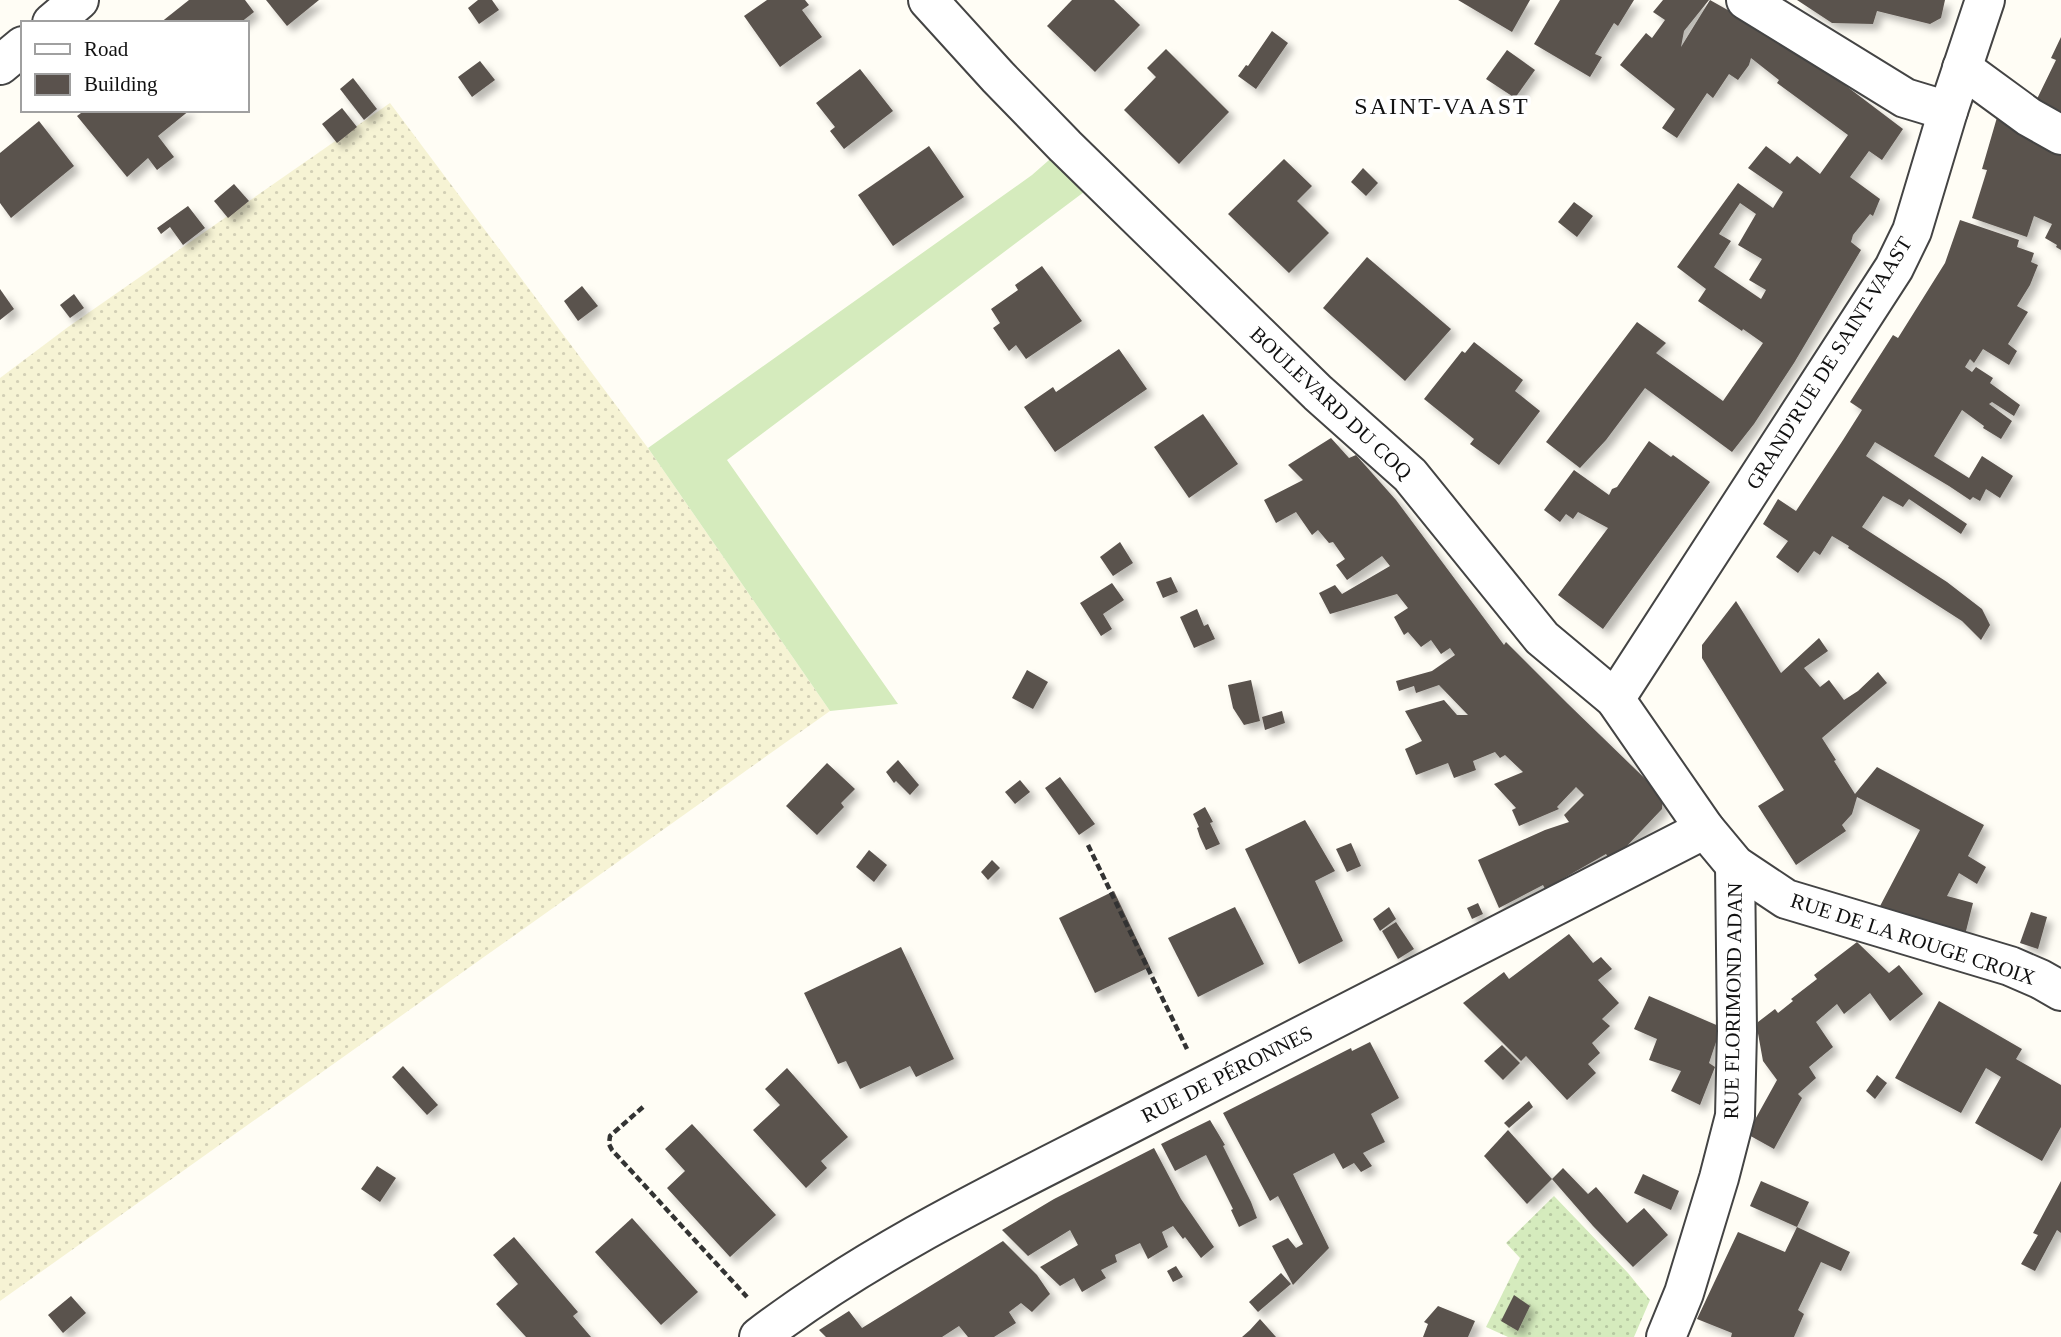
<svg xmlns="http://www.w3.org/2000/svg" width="2061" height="1337" viewBox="0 0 2061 1337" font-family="'Times New Roman',serif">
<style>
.farmland{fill:url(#farmland-dots)}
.grass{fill:#d5ebbd}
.garden{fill:url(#garden-dots)}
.building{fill:#5a524d;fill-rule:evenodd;filter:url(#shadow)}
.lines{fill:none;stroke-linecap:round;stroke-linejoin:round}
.minor-casing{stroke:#444;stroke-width:42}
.path{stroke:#333;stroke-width:4.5;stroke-dasharray:7 3.5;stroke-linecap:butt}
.minor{stroke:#fff;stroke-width:38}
.labels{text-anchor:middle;stroke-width:7;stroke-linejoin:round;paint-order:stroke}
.street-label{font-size:21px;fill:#111;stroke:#fff}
.quarter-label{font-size:24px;letter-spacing:2px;fill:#111;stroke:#fff}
</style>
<defs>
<pattern id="farmland-dots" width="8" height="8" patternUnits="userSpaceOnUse" patternTransform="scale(1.75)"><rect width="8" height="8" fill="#f6f3d4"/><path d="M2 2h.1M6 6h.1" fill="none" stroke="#d2cfb5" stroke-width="1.8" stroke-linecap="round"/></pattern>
<pattern id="garden-dots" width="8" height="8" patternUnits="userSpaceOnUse" patternTransform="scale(1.75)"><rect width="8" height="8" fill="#d5ebbd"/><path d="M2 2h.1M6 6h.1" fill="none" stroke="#b6c8a1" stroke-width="1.8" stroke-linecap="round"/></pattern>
<filter id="shadow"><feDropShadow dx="6" dy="6" stdDeviation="3.5" flood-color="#0004"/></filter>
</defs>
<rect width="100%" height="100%" fill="#fffdf5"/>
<path class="farmland" d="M 390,103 L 648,448 L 830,711 L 0,1301 L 0,378 L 68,327 Z"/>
<path class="grass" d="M 1065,146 L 1100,180 L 727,460 L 898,704 L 830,711 L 648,448 L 1032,175 Z"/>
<path class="garden" d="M 1554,1196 L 1628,1273 L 1650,1300 L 1634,1337 L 1508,1337 L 1486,1327 L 1520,1258 L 1506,1243 Z"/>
<g class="building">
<path d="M 189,0 L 245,0 L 254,12 L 240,23 L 160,23 Z"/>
<path d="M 266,0 L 319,0 L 287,26 Z"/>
<path d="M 478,0 L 492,0 L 499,10 L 479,24 L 468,8 Z"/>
<path d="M 767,0 L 805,0 L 809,5 L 802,10 L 822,37 L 780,67 L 744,16 Z"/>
<path d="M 1072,0 L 1114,0 L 1140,25 L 1095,72 L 1047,26 Z"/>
<path d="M 1458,0 L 1530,0 L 1512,32 Z"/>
<path d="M 1560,0 L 1634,0 L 1618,26 L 1614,23 L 1595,54 L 1602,57 L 1590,77 L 1534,44 Z"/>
<path d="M 1663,0 L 1709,0 L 1684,31 L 1681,47 L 1710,0 L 1800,51 L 1903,129 L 1882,160 L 1869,151 L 1850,177 L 1880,199 L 1873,216 L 1870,214 L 1853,235 L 1851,242 L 1861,250 L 1794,363 L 1754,424 L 1732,452 L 1645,388 L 1606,440 L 1580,468 L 1546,442 L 1637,322 L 1666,343 L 1656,353 L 1723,401 L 1763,343 L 1743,329 L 1742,331 L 1698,301 L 1706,289 L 1677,267 L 1738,183 L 1773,208 L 1783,192 L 1748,168 L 1766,146 L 1790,164 L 1797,156 L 1820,174 L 1848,135 L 1777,83 L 1779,80 L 1751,58 L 1749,65 L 1738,80 L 1729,74 L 1713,98 L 1707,93 L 1677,138 L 1662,128 L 1675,109 L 1620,65 L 1646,33 L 1652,38 L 1665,20 L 1653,12 ZM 1740,203 L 1756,214 L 1738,245 L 1762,259 L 1749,280 L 1766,290 L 1761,299 L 1714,267 L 1731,241 L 1719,234 Z"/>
<path d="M 1797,0 L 1945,0 L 1941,18 L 1930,24 L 1877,11 L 1873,24 L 1832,23 Z"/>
<path d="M 1272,31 L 1288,43 L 1256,89 L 1238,76 L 1246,65 L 1248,66 Z"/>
<path d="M 2061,37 L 2061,115 L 2035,103 L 2056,60 L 2051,58 Z"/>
<path d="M 1166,49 L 1229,112 L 1179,164 L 1124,110 L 1156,77 L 1147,68 Z"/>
<path d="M 1507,50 L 1535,70 L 1515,98 L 1486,79 Z"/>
<path d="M 480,61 L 495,80 L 472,97 L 458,77 Z"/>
<path d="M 860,69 L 893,111 L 844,149 L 830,131 L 835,127 L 816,103 Z"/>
<path d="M 353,78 L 377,109 L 364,120 L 340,89 Z"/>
<path d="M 342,108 L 357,127 L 337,143 L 322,124 Z"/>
<path d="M 85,110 L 190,110 L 158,136 L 174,157 L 157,170 L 148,158 L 127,177 L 77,116 Z"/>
<path d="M 1998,114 L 2061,140 L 2061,250 L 2056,247 L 2057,245 L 2045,238 L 2052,224 L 2034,216 L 2027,237 L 1972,218 L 1987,170 L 1982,169 Z"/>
<path d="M 39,121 L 74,166 L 11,218 L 0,203 L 0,153 Z"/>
<path d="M 929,146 L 964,197 L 893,246 L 858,195 Z"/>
<path d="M 1284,159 L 1312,186 L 1297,201 L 1329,233 L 1289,273 L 1228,214 Z"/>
<path d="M 1363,168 L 1378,183 L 1366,196 L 1351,182 Z"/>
<path d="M 234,184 L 249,201 L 228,218 L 214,201 Z"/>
<path d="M 1574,202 L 1593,216 L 1577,237 L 1558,222 Z"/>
<path d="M 188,206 L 205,228 L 183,245 L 170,227 L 161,234 L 157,228 Z"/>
<path d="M 1960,220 L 2019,240 L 2017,247 L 2034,253 L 2031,262 L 2038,265 L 2030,285 L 2017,306 L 2028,312 L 2008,344 L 2017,351 L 2009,365 L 1983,349 L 1974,363 L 1970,359 L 1965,367 L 1972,372 L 1976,367 L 1993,378 L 1990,383 L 2020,405 L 2014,416 L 1992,402 L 1989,404 L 2012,421 L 2001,439 L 1983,428 L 1984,426 L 1962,410 L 1934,456 L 1969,478 L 1982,456 L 2013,476 L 2000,498 L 1986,489 L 1980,501 L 1973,497 L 1970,500 L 1949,486 L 1875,442 L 1866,456 L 1967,524 L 1961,534 L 1909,499 L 1903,507 L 1883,496 L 1862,527 L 1947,582 L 1982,609 L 1990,625 L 1981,640 L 1962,621 L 1848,548 L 1849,546 L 1832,536 L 1820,555 L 1814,551 L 1798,573 L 1776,557 L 1788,541 L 1763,524 L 1778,499 L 1796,511 L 1843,440 L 1862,410 L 1850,402 L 1893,335 L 1898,338 L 1945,263 Z"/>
<path d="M 1367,257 L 1451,329 L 1405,381 L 1323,308 Z"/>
<path d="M 1042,266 L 1082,321 L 1026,359 L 1016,345 L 1009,351 L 993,328 L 1000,323 L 991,309 L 1018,290 L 1015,285 Z"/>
<path d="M 582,286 L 598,306 L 578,321 L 564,301 Z"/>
<path d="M 0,289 L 14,309 L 0,320 Z"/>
<path d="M 74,294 L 84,308 L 70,318 L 60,305 Z"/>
<path d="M 1474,342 L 1523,380 L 1515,391 L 1540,411 L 1499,465 L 1470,444 L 1474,439 L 1424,399 L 1462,351 L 1465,353 Z"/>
<path d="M 1119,349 L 1147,389 L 1055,452 L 1024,407 L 1053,387 L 1056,392 Z"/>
<path d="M 1203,414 L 1238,464 L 1189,498 L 1154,447 Z"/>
<path d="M 1331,438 L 1349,458 L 1356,455 L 1396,500 L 1504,645 L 1506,642 L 1567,703 L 1663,796 L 1662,809 L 1624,849 L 1608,857 L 1606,854 L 1545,889 L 1543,885 L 1499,908 L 1478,860 L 1545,830 L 1569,822 L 1564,815 L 1584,795 L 1576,787 L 1557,807 L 1559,809 L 1519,826 L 1512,810 L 1516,808 L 1494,784 L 1523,772 L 1505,755 L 1500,758 L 1495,752 L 1473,761 L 1476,770 L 1454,778 L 1448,763 L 1416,775 L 1405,749 L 1422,741 L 1405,711 L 1444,700 L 1457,715 L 1468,715 L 1439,685 L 1416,693 L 1414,686 L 1399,691 L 1396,681 L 1432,671 L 1455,655 L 1450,648 L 1441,654 L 1431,640 L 1421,647 L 1408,632 L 1404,635 L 1394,617 L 1408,608 L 1397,594 L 1330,614 L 1319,593 L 1335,585 L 1342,594 L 1390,566 L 1382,556 L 1347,580 L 1336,565 L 1345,559 L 1333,542 L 1329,543 L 1318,530 L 1312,535 L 1296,512 L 1276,523 L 1264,500 L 1303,480 L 1288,465 Z"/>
<path d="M 1649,441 L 1671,457 L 1673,455 L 1710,482 L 1603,629 L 1558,595 L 1608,528 L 1578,512 L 1573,519 L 1566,514 L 1560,522 L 1544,510 L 1574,470 L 1609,495 L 1612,489 L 1617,487 Z"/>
<path d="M 1120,542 L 1133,563 L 1113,576 L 1100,557 Z"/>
<path d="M 1171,577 L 1178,592 L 1163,598 L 1156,582 Z"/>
<path d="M 1112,583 L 1124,600 L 1103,614 L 1112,629 L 1101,636 L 1080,603 Z"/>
<path d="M 1736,601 L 1781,673 L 1819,638 L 1828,651 L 1804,668 L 1820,687 L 1829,680 L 1844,700 L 1858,691 L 1878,672 L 1887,683 L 1822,738 L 1836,760 L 1834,761 L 1855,794 L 1877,767 L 1984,825 L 1968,856 L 1986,867 L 1977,884 L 1959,873 L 1947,896 L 1973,903 L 1965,935 L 1879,908 L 1920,830 L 1857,797 L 1852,814 L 1842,825 L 1846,831 L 1796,865 L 1758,806 L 1784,790 L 1702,658 L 1702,645 Z"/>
<path d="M 1197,609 L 1204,626 L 1208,624 L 1215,639 L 1194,648 L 1180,617 Z"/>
<path d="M 1027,670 L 1048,682 L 1033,709 L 1012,698 Z"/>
<path d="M 1251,680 L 1260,721 L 1244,725 L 1233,708 L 1228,685 Z"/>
<path d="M 1282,711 L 1285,723 L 1265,730 L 1262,717 Z"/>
<path d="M 898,760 L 919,785 L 910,795 L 896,781 L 894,783 L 886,772 Z"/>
<path d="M 827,763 L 855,789 L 841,803 L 844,807 L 817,835 L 786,806 Z"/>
<path d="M 1060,777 L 1095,824 L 1079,835 L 1045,788 Z"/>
<path d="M 1020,780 L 1030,792 L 1015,804 L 1005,792 Z"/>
<path d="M 1205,807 L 1213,822 L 1210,823 L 1220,844 L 1206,850 L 1200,837 L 1197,828 L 1199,827 L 1193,814 Z"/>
<path d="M 1305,820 L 1335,871 L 1315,881 L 1343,941 L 1299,964 L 1245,849 Z"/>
<path d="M 1351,843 L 1361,866 L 1347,872 L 1336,849 Z"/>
<path d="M 869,850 L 887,865 L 874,882 L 856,867 Z"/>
<path d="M 992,860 L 1000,868 L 988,880 L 981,872 Z"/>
<path d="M 1114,891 L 1150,967 L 1095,993 L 1059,918 Z"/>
<path d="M 1478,903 L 1483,914 L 1472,919 L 1467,908 Z"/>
<path d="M 1235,907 L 1264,964 L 1198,997 L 1168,938 Z"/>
<path d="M 1389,907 L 1396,919 L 1380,931 L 1373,919 Z"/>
<path d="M 2031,912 L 2047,917 L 2038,949 L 2020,943 Z"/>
<path d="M 1396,922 L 1414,949 L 1398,959 L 1382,931 Z"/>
<path d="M 1569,934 L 1593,963 L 1601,957 L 1612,969 L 1598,980 L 1619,1003 L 1602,1019 L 1610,1026 L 1592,1043 L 1600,1053 L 1588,1064 L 1596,1073 L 1567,1100 L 1526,1056 L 1521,1061 L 1463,1003 L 1504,972 L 1509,979 Z"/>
<path d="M 1857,942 L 1889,973 L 1899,965 L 1923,994 L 1890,1021 L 1870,993 L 1844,1014 L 1837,1004 L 1816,1022 L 1833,1047 L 1809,1067 L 1816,1078 L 1798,1094 L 1802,1098 L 1774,1149 L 1747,1134 L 1777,1080 L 1763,1061 L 1757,1028 L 1758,1022 L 1775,1009 L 1778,1013 L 1793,1001 L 1791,999 L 1817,979 L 1814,975 Z"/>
<path d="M 901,947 L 954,1059 L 916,1077 L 910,1066 L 860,1089 L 846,1061 L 838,1064 L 804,993 Z"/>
<path d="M 1649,996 L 1721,1027 L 1709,1063 L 1715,1067 L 1700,1105 L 1671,1091 L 1681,1071 L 1649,1060 L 1657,1039 L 1634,1029 Z"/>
<path d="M 1939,1001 L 2022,1049 L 2016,1059 L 2061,1085 L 2061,1127 L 2042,1161 L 1975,1123 L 2001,1077 L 1986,1068 L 1961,1113 L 1895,1078 Z"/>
<path d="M 1370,1042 L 1399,1098 L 1371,1114 L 1385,1142 L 1363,1153 L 1372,1166 L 1361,1172 L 1354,1163 L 1343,1169 L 1334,1153 L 1293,1174 L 1329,1248 L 1293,1285 L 1272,1246 L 1288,1238 L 1296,1248 L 1303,1244 L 1278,1196 L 1270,1201 L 1223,1113 L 1351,1048 L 1352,1051 Z"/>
<path d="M 1502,1045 L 1520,1063 L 1503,1080 L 1484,1061 Z"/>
<path d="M 403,1066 L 438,1105 L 427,1115 L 392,1077 Z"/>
<path d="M 787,1068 L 848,1137 L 821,1161 L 827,1168 L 806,1188 L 753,1130 L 780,1105 L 765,1089 Z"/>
<path d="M 1877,1075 L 1887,1083 L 1875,1099 L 1866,1091 Z"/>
<path d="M 1529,1101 L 1533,1107 L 1509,1128 L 1504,1123 Z"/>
<path d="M 1210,1120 L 1225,1145 L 1223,1146 L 1251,1202 L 1257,1218 L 1239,1227 L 1231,1210 L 1233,1209 L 1206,1155 L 1175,1171 L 1161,1144 Z"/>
<path d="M 692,1124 L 776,1215 L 730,1257 L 667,1188 L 685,1171 L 665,1149 Z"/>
<path d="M 1508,1130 L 1552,1179 L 1527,1204 L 1484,1156 Z"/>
<path d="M 1154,1148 L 1181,1199 L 1214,1247 L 1201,1258 L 1185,1237 L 1183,1239 L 1173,1226 L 1162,1232 L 1168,1247 L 1148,1259 L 1140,1243 L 1115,1255 L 1117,1262 L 1101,1270 L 1106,1278 L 1082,1292 L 1074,1278 L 1060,1286 L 1040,1267 L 1078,1245 L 1070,1230 L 1028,1256 L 1002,1230 L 1054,1199 Z"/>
<path d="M 377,1166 L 396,1178 L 380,1202 L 361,1189 Z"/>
<path d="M 1563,1168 L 1588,1194 L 1596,1187 L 1627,1223 L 1644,1208 L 1668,1235 L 1633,1267 L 1593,1226 L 1552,1179 Z"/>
<path d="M 1643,1174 L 1679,1191 L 1671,1210 L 1634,1193 Z"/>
<path d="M 1761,1181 L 1809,1202 L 1797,1227 L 1750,1206 Z"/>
<path d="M 2061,1181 L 2061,1233 L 2057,1230 L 2035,1271 L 2021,1264 L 2038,1235 L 2033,1233 Z"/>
<path d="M 632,1218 L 698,1292 L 661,1325 L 595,1252 Z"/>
<path d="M 1797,1227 L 1850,1252 L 1841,1271 L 1821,1262 L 1798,1310 L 1804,1314 L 1794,1337 L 1731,1337 L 1732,1333 L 1697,1319 L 1738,1232 L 1785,1252 Z"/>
<path d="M 514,1237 L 578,1312 L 573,1316 L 591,1337 L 526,1337 L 496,1304 L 518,1284 L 493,1255 Z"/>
<path d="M 1003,1241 L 1037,1275 L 1050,1294 L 1032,1312 L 1021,1303 L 1009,1312 L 1016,1323 L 994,1337 L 968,1337 L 959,1326 L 942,1337 L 826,1337 L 819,1330 L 849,1311 L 862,1328 Z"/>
<path d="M 1176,1266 L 1183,1277 L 1173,1282 L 1167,1271 Z"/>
<path d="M 1281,1273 L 1291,1284 L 1258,1312 L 1249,1302 Z"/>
<path d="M 1514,1295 L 1530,1306 L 1518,1331 L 1501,1321 Z"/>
<path d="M 71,1296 L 86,1313 L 63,1333 L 48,1315 Z"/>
<path d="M 1438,1306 L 1475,1321 L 1468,1337 L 1423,1337 L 1428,1324 L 1424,1322 Z"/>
<path d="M 1260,1319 L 1276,1337 L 1242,1337 L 1250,1330 Z"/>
</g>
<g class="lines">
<g class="minor-casing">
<g id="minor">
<path d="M 928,0 L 998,77 L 1065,146 L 1318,393 L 1410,475 L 1542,638 L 1615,699 L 1705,829 L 1735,865 L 1786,899 L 2010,966 L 2040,979 L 2061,991"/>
<path d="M 1746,0 L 1905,98 L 1948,111"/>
<path d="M 52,23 L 79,0"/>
<path d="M 0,65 L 23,46"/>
<path d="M 1962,68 L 2029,117 L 2061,135"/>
<path d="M 1615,699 L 1894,268 L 1912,231 L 1948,111 L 1985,0"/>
<path d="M 759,1337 C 881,1244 1022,1180 1157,1110 C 1340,1016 1522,921 1705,829"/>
<path d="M 1666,1337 L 1684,1293 L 1719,1178 L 1735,1116 L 1737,1031 L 1735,865"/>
</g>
</g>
<g class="path">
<path d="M 1088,845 L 1187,1049"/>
<path d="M 643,1107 L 610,1136 L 609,1144 L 612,1150 L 747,1297"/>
</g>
<use href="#minor" class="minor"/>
</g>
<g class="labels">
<g class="street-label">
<text transform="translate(1829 363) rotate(-58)" y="7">GRAND'RUE DE SAINT-VAAST</text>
<text transform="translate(1331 403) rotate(43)" y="7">BOULEVARD DU COQ</text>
<text transform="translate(1913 939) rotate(18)" y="7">RUE DE LA ROUGE CROIX</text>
<text transform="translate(1733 1001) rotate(-89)" y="7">RUE FLORIMOND ADAN</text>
<text transform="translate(1227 1074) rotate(-27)" y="7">RUE DE PÉRONNES</text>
</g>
<g class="quarter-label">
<text x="1442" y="114">SAINT-VAAST</text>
</g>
</g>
<rect x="21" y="21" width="228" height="91" fill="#ffffff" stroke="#a0a0a0" stroke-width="2"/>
<rect x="35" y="44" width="35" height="10" fill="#ffffff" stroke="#a0a0a0" stroke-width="2"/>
<text x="84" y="56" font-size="21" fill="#111111">Road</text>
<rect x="35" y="74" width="35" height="21" fill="#5a524d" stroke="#a0a0a0" stroke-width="2"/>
<text x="84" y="91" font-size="21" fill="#111111">Building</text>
</svg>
